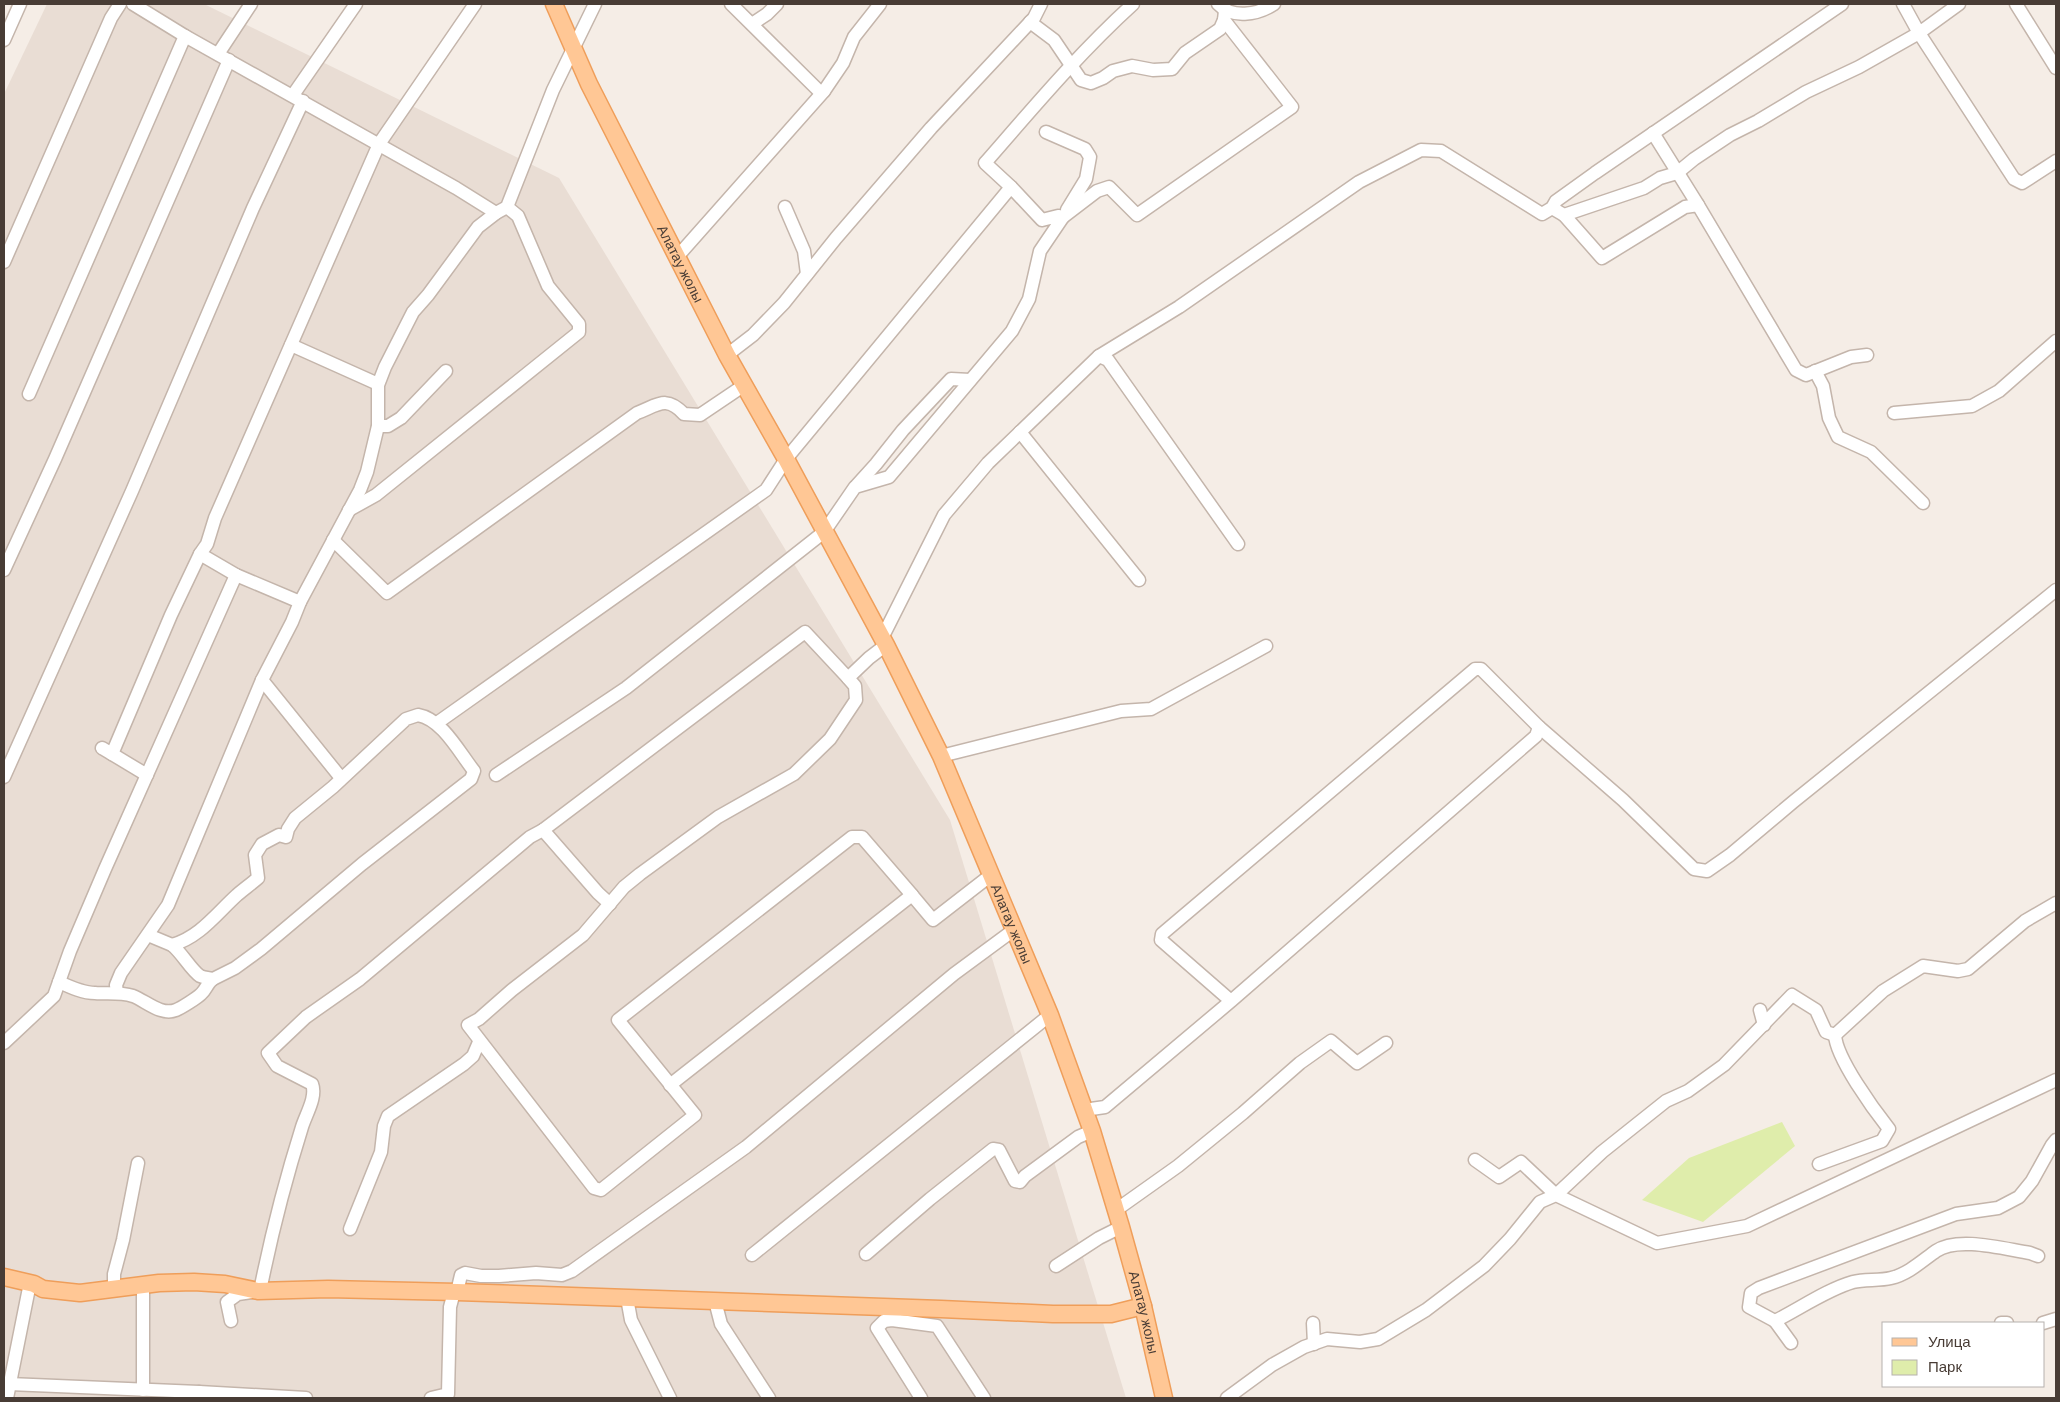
<svg xmlns="http://www.w3.org/2000/svg" width="2060" height="1402" viewBox="0 0 2060 1402" font-family="'DM Sans',sans-serif">
<style>
.residential{fill:#e9ddd4}
.green{fill:#dfedab}
.lines{fill:none;stroke-linecap:round;stroke-linejoin:round}
.minor-casing{stroke:#c4b5ab;stroke-width:15}
.major-casing{stroke:#ef9e5a;stroke-width:19}
.minor{stroke:#fff;stroke-width:12}
.major{stroke:#ffc795;stroke-width:16}
.labels{text-anchor:middle;stroke-width:5;stroke-linejoin:round;paint-order:stroke}
.street-label{font-size:14px;fill:#483c35;stroke:#fff}
</style>
<rect width="100%" height="100%" fill="#f5ede6"/>
<path class="residential" d="M 47,4 L 204,4 L 559,178 L 950,820 L 1126,1398 L 4,1398 L 4,94 Z"/>
<path class="green" d="M 1782,1122 L 1795,1146 L 1703,1222 L 1642,1200 L 1689,1158 Z"/>
<g class="lines">
<g class="minor-casing">
<g id="minor">
<path d="M 133,4 L 185,36 L 456,188 L 496,213 L 507,207 L 553,90 L 595,4"/>
<path d="M 731,4 L 818,90 L 824,91 L 843,63 L 854,37 L 880,4"/>
<path d="M 1218,4 C 1232,19 1257,15 1274,4"/>
<path d="M 1903,4 L 1919,33 L 1959,4"/>
<path d="M 2016,4 L 2056,68"/>
<path d="M 1030,22 L 1054,40 L 1081,80 L 1091,83 L 1103,78 L 1113,71 L 1132,66 L 1153,70 L 1172,69 L 1185,53 L 1220,29 L 1224,20 L 1225,11"/>
<path d="M 752,24 L 767,14 L 777,4"/>
<path d="M 4,40 L 20,4"/>
<path d="M 218,54 L 251,4"/>
<path d="M 293,95 L 356,4"/>
<path d="M 1046,132 L 1085,149 L 1090,157 L 1086,179 L 1067,210"/>
<path d="M 1653,133 L 1698,205"/>
<path d="M 1011,187 L 985,163 C 1033,108 1079,53 1133,4"/>
<path d="M 785,207 L 804,251 L 807,274"/>
<path d="M 1552,208 L 1564,215 L 1644,188 L 1660,178 L 1677,173 L 1694,159 L 1730,135 L 1758,121 L 1806,92 L 1859,67 L 1919,33 L 2014,179 L 2022,183 L 2056,161"/>
<path d="M 1564,215 L 1602,258 L 1685,207 L 1698,205 L 1796,370 L 1806,375 L 1851,357 L 1867,355"/>
<path d="M 1063,217 L 1097,191 L 1109,187 L 1137,215 L 1292,107 L 1224,20"/>
<path d="M 677,257 L 824,91"/>
<path d="M 4,262 L 111,18 L 120,4"/>
<path d="M 291,345 L 378,384"/>
<path d="M 727,355 L 753,335 L 784,303 L 836,238 L 931,128 L 1034,18 L 1041,4"/>
<path d="M 1099,356 L 1179,307 L 1359,182 L 1421,150 L 1441,151 L 1542,214 L 1552,208 L 1556,201 L 1595,173 L 1842,4"/>
<path d="M 1815,371 L 1823,386 L 1829,418 L 1838,437 L 1871,452 L 1923,503"/>
<path d="M 29,394 L 185,36"/>
<path d="M 1894,413 L 1972,406 L 1999,391 L 2056,341"/>
<path d="M 378,426 L 388,426 L 401,418 L 446,371"/>
<path d="M 1020,432 L 1139,580"/>
<path d="M 857,485 L 876,464 L 903,430 L 951,379 L 970,380"/>
<path d="M 349,510 L 376,495 L 579,332 L 579,324 L 548,286 L 518,216 L 507,207"/>
<path d="M 333,540 L 387,593 L 637,413 C 658,405 666,395 684,414 L 700,415 L 743,386"/>
<path d="M 4,570 L 55,459 L 229,60"/>
<path d="M 300,602 L 236,575 L 200,554 L 207,544 L 215,518 L 379,144 L 475,4"/>
<path d="M 882,638 L 944,515 L 988,463 L 1099,356 L 1108,360 L 1238,544"/>
<path d="M 886,645 L 869,658 L 848,678 L 855,686 L 856,700 L 830,739 L 794,774 L 718,817 L 640,874 L 624,887 L 583,935 L 512,990 L 479,1019 L 468,1025 L 594,1188 L 601,1190 L 695,1115 L 618,1020 L 852,837 L 862,837 L 912,895"/>
<path d="M 262,680 L 341,778"/>
<path d="M 418,715 C 442,719 459,752 474,771 L 471,779 L 362,864 L 261,949 L 235,968 L 213,979 C 209,978 204,978 200,976 C 191,970 182,953 172,945 C 200,937 216,914 237,895 C 244,889 251,884 258,878 L 255,855 L 262,844 L 279,835 L 286,837 L 288,829 L 295,818 L 333,787 L 406,719 Z"/>
<path d="M 437,723 L 766,490 L 786,459 L 1011,187 L 1042,220 L 1058,216 L 1063,217 L 1040,251 L 1029,299 L 1012,331 L 889,477 L 855,487 L 824,532 L 626,688 L 496,775"/>
<path d="M 1539,727 L 1623,800 L 1694,869 L 1707,871 L 1730,855 L 1793,802 L 2056,590"/>
<path d="M 102,748 L 147,775"/>
<path d="M 112,754 L 171,615 L 200,554"/>
<path d="M 941,756 L 1121,711 L 1151,709 L 1266,646"/>
<path d="M 4,777 L 132,491 L 253,208 L 303,101"/>
<path d="M 543,830 L 598,893 L 610,904"/>
<path d="M 148,935 L 172,945"/>
<path d="M 59,982 C 70,987 83,993 95,993 C 108,994 120,992 133,996 C 146,1001 161,1016 176,1010 C 181,1008 197,998 201,994 C 206,990 207,983 213,979"/>
<path d="M 117,993 L 116,985 L 121,973 L 168,905 L 262,680 L 292,622 L 300,602 L 360,490 L 367,472 L 378,426 L 378,385 L 385,367 L 413,312 L 428,295 L 478,227 L 496,213"/>
<path d="M 1760,1010 L 1764,1025"/>
<path d="M 4,1043 L 54,996 L 70,951 L 105,869 L 236,575"/>
<path d="M 670,1085 L 912,895 L 933,920 L 991,875"/>
<path d="M 1084,1110 L 1105,1107 L 1231,1001 L 1536,736 L 1539,727 L 1481,669 L 1475,669 L 1162,934 L 1161,940 L 1231,1001"/>
<path d="M 1475,1160 L 1499,1177 L 1521,1162 L 1556,1195 L 1602,1152 L 1666,1101 L 1688,1091 L 1724,1065 L 1792,995 L 1816,1010 L 1826,1032 L 1835,1035 L 1883,991 L 1923,966 L 1958,971 L 1968,969 L 2025,921 L 2056,903"/>
<path d="M 1819,1164 L 1882,1141 L 1889,1129 C 1874,1110 1836,1058 1835,1035"/>
<path d="M 1116,1210 L 1178,1166 L 1243,1113 L 1300,1063 L 1331,1041 L 1357,1063 L 1386,1043"/>
<path d="M 350,1229 L 381,1152 L 384,1126 L 388,1116 L 464,1064 L 473,1056 L 479,1042"/>
<path d="M 866,1254 L 930,1199 L 993,1149 L 999,1150 L 1015,1181 L 1020,1182 L 1025,1176 L 1078,1137 L 1092,1131"/>
<path d="M 752,1255 L 1050,1015"/>
<path d="M 2038,1256 L 2030,1253 C 2004,1249 1958,1236 1936,1251 C 1922,1261 1908,1274 1891,1278 C 1879,1281 1865,1279 1853,1282 C 1828,1289 1799,1309 1775,1321 L 1749,1307 L 1751,1293 L 1759,1288 L 1956,1214 L 1998,1208 L 2019,1197 L 2032,1181 L 2052,1145 L 2056,1140"/>
<path d="M 1056,1266 L 1099,1238 L 1121,1227"/>
<path d="M 143,1286 L 143,1390"/>
<path d="M 114,1290 L 114,1274 L 123,1240 L 138,1163"/>
<path d="M 457,1292 L 461,1275 L 465,1273 L 481,1276 L 499,1276 L 536,1273 L 562,1275 L 572,1271 L 746,1147 L 954,974 L 1015,929"/>
<path d="M 627,1298 L 631,1320 L 670,1398"/>
<path d="M 715,1301 L 721,1324 L 769,1398"/>
<path d="M 231,1321 L 227,1302 L 238,1294 L 260,1291 C 271,1236 285,1181 302,1127 C 306,1114 317,1097 312,1084 L 277,1066 L 268,1053 L 306,1017 L 360,979 L 530,837 L 543,830 L 805,632 L 848,678"/>
<path d="M 1775,1321 L 1791,1343"/>
<path d="M 1313,1323 L 1314,1344"/>
<path d="M 2001,1323 L 2007,1323"/>
<path d="M 2043,1323 L 2056,1319"/>
<path d="M 9,1384 L 199,1392"/>
<path d="M 7,1398 L 30,1283"/>
<path d="M 199,1398 L 199,1392 L 306,1398"/>
<path d="M 431,1398 L 448,1394 L 450,1307 L 454,1292"/>
<path d="M 921,1398 L 877,1328 L 884,1321 L 892,1320 L 937,1326 L 984,1398"/>
<path d="M 1227,1398 L 1272,1365 L 1304,1347 L 1327,1339 L 1360,1342 L 1378,1339 L 1426,1310 L 1484,1266 L 1510,1239 L 1540,1202 L 1556,1195 L 1657,1243 L 1747,1226 L 2056,1080"/>
</g>
</g>
<g class="major-casing">
<g id="major">
<path id="s1" d="M 554,4 L 589,84 L 727,355 L 786,459 L 886,645 L 941,756 L 1050,1015 L 1092,1131 L 1121,1227 L 1143,1306 L 1164,1398"/>
<path d="M 4,1277 L 34,1284 L 43,1289 L 80,1293 L 159,1283 L 194,1282 L 225,1284 L 258,1291 L 328,1289 L 457,1292 L 941,1309 L 1053,1314 L 1111,1314 L 1143,1306"/>
</g>
</g>
<use href="#minor" class="minor"/>
<use href="#major" class="major"/>
</g>
<g class="labels">
<g class="street-label">
<text dy="5" stroke="none"><textPath href="#s1" startOffset="289">Алатау жолы</textPath></text>
<text dy="5" stroke="none"><textPath href="#s1" startOffset="1028">Алатау жолы</textPath></text>
<text dy="5" stroke="none"><textPath href="#s1" startOffset="1439">Алатау жолы</textPath></text>
</g>
</g>
<rect width="2060" height="1402" fill="none" stroke="#483c35" stroke-width="10"/>
<rect x="1882" y="1322" width="162" height="65" fill="#ffffff" stroke="#b6b1ae"/>
<rect x="1892" y="1338" width="25" height="8" fill="#ffc795" stroke="#b6b1ae"/>
<text x="1928" y="1347" font-size="15" fill="#483c35">Улица</text>
<rect x="1892" y="1360" width="25" height="15" fill="#dfedab" stroke="#b6b1ae"/>
<text x="1928" y="1372" font-size="15" fill="#483c35">Парк</text>
</svg>
